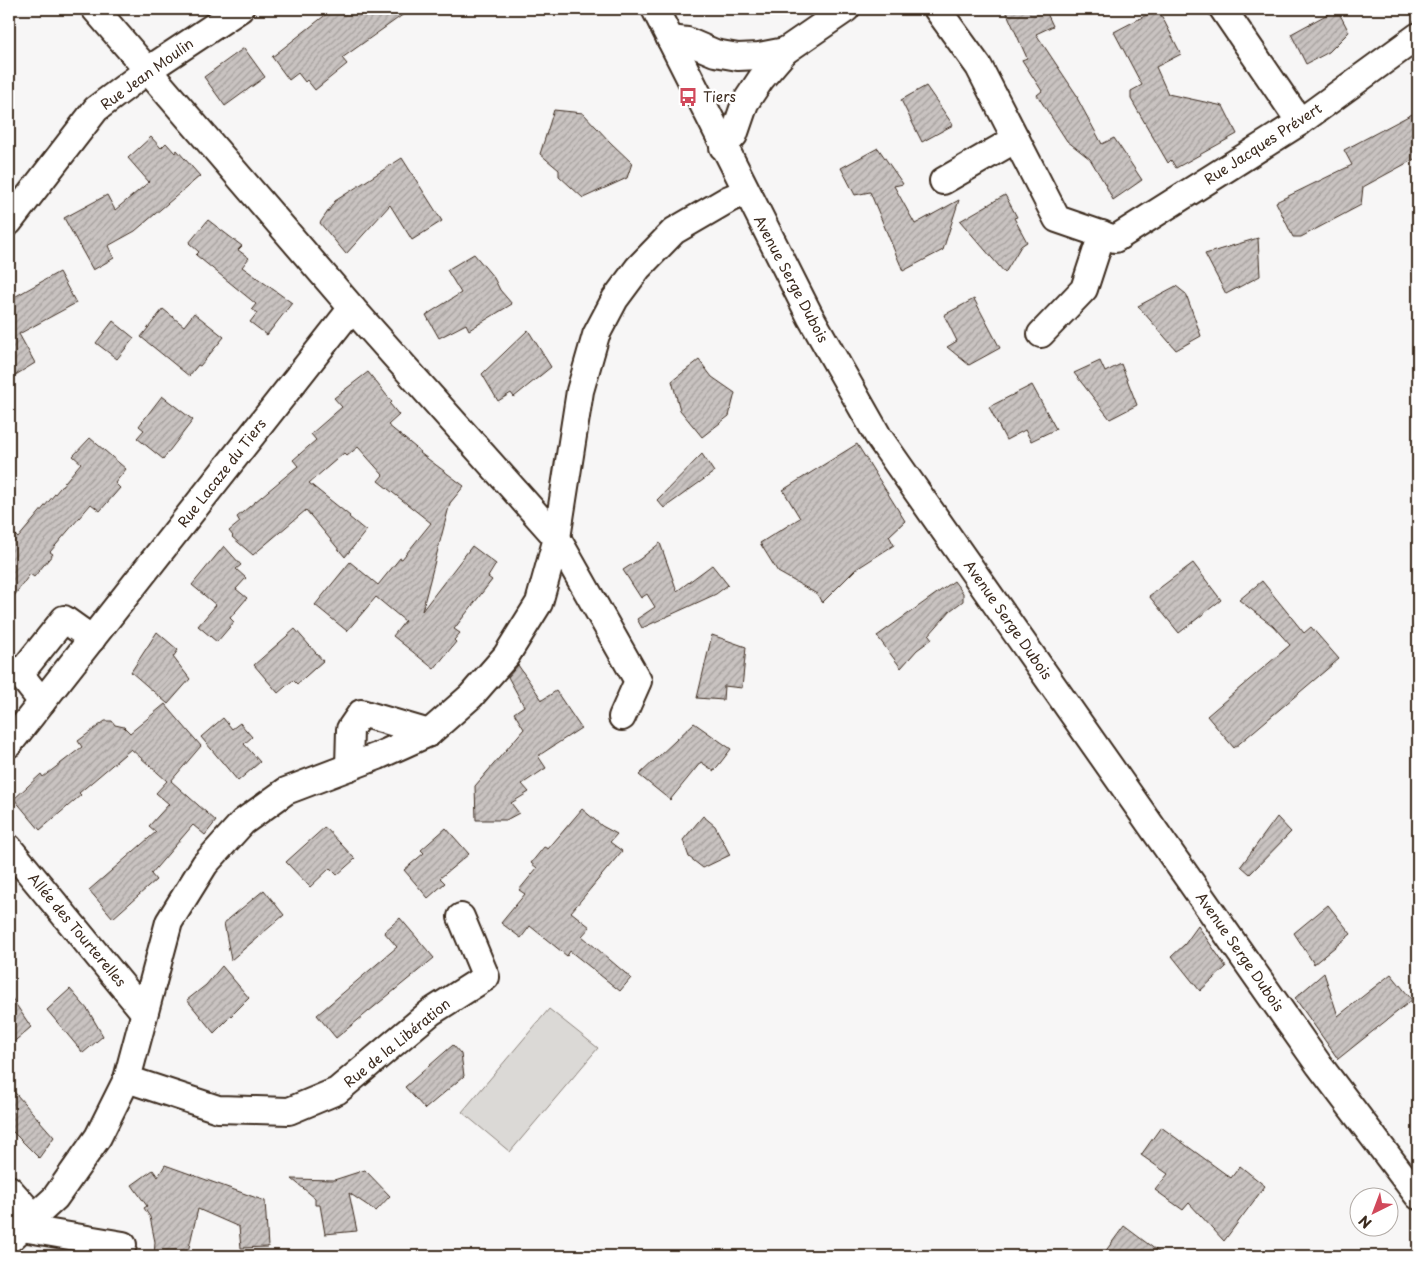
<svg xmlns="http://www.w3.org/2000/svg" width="1427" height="1265" viewBox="0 0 1427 1265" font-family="'Playpen Sans',sans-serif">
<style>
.pitch{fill:#dbd9d6;stroke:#8b827a}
.building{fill:url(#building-hatch);stroke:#3b2a1e}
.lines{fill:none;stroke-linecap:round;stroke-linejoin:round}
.minor-casing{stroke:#3b2a1e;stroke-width:30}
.minor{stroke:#fff;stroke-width:26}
.labels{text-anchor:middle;stroke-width:5;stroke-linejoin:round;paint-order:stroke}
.street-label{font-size:14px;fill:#3b2a1e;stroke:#fff}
.poi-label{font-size:14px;fill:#3b2a1e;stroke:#fff;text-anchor:start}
</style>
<defs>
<pattern id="building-hatch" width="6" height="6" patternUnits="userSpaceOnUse" patternTransform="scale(1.25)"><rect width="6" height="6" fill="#c9c3c1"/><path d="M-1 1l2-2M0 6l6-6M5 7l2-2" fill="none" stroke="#a49f9c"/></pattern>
</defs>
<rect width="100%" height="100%" fill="#f7f6f6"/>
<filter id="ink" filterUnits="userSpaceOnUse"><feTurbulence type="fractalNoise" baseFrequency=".02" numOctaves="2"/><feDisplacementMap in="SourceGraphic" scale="10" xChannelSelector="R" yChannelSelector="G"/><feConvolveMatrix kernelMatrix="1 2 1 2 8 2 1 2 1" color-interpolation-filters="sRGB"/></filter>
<g filter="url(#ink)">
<path class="pitch" d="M 549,1009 L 598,1048 L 510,1152 L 462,1112 Z"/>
<g class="building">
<path d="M 333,9 L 411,9 L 342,58 L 347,64 L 315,90 L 307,80 L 305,82 L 298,73 L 289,80 L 272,57 Z"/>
<path d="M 1005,9 L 1045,9 L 1053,26 L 1036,34 L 1078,97 L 1077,98 L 1102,144 L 1114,138 L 1142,180 L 1113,200 L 1105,184 L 1090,159 L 1067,141 L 1037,95 L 1042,91 L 1022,60 L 1027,58 Z"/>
<path d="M 1158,9 L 1181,54 L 1156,67 L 1168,94 L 1223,106 L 1237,134 L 1176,168 L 1171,160 L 1168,163 L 1131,99 L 1131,91 L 1142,85 L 1114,32 Z"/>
<path d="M 1337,9 L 1349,32 L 1329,52 L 1306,64 L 1291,34 Z"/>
<path d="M 244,48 L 265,77 L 225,106 L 204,77 Z"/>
<path d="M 926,86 L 953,125 L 922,142 L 901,100 Z"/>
<path d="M 554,110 L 583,113 L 610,142 L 632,163 L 627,178 L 583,198 L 559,176 L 559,170 L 540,154 Z"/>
<path d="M 1418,111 L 1418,157 L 1363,187 L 1361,205 L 1301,237 L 1293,237 L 1276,202 L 1352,165 L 1344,150 Z"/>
<path d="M 151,137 L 161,148 L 166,143 L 175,153 L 177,150 L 200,176 L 135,231 L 108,246 L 114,258 L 93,270 L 64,218 L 107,195 L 115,210 L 149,182 L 128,158 Z"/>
<path d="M 878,148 L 903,184 L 894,186 L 915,224 L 959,200 L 943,250 L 903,271 L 870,192 L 855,195 L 841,168 Z"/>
<path d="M 402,158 L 442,221 L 412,240 L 390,205 L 346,254 L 320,223 L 335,201 Z"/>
<path d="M 1005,195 L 1017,217 L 1014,218 L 1027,242 L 1021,246 L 1005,273 L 960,221 Z"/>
<path d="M 208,220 L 242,246 L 238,250 L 249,258 L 242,267 L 292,303 L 267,335 L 250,322 L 257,313 L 252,309 L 256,304 L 196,255 L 199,252 L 189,243 Z"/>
<path d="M 1258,238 L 1260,276 L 1226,294 L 1205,254 Z"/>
<path d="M 474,254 L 494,278 L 500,290 L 512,304 L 469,330 L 466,324 L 439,338 L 426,315 L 461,293 L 447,270 Z"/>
<path d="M 59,272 L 76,303 L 19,334 L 35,363 L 9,379 L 9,300 Z"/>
<path d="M 1176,286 L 1186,294 L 1201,336 L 1176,350 L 1138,306 Z"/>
<path d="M 974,299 L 1000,348 L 969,365 L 947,347 L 957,341 L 944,315 Z"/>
<path d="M 163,309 L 184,326 L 194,313 L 224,337 L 200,366 L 198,365 L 189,376 L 141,337 Z"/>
<path d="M 113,321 L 134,338 L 117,359 L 96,343 Z"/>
<path d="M 528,330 L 551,367 L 514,397 L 511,393 L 498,401 L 482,374 Z"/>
<path d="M 699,360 L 712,377 L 735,393 L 729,416 L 702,437 L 680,410 L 672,381 Z"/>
<path d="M 1100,361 L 1105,372 L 1121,364 L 1137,405 L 1110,419 L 1074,373 Z"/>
<path d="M 368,372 L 392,402 L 390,404 L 399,415 L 388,425 L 421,452 L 420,453 L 464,486 L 450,503 L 422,611 L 472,546 L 496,564 L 488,577 L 492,580 L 454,629 L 460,633 L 454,640 L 456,642 L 434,669 L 393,636 L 405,621 L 376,597 L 347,631 L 315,605 L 350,562 L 378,585 L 400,558 L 402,559 L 431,523 L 378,481 L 383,475 L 358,447 L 347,456 L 344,453 L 309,483 L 350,516 L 349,517 L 366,531 L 345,557 L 306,510 L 253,555 L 232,537 L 233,536 L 229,531 L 240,522 L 237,517 L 298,466 L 293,460 L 316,440 L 311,434 L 342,407 L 334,398 Z"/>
<path d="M 1032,385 L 1056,429 L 1031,441 L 1025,430 L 1006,440 L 989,407 Z"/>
<path d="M 162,396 L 193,420 L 163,459 L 137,438 L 144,430 L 139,426 Z"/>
<path d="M 90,438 L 126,469 L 115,483 L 120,488 L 100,511 L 91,504 L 50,552 L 53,554 L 34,577 L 30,574 L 9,603 L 9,529 L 18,538 L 81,463 L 73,456 Z"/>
<path d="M 857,444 L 905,521 L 889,536 L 894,545 L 855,570 L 822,603 L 817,594 L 778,572 L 760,543 L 800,518 L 783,490 Z"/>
<path d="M 702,454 L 714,472 L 664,508 L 657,500 Z"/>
<path d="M 660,543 L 677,591 L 712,565 L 728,585 L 716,594 L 642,628 L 637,619 L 655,607 L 647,594 L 641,598 L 623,570 L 640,559 Z"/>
<path d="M 224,546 L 241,565 L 236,569 L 246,578 L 236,589 L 247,598 L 230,618 L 234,622 L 217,642 L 198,626 L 216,605 L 192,585 Z"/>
<path d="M 1193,563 L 1221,600 L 1179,633 L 1149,596 Z"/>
<path d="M 954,581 L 963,593 L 963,601 L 951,610 L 929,635 L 932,639 L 917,650 L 901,668 L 877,636 Z"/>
<path d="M 1262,581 L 1304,633 L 1311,627 L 1339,659 L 1234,748 L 1207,716 L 1290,645 L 1273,626 L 1239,600 Z"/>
<path d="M 295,629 L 323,661 L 297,684 L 293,680 L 278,693 L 254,665 Z"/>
<path d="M 157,632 L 178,650 L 173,657 L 190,679 L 168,704 L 131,672 Z"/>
<path d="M 712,635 L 746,647 L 742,688 L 724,686 L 723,700 L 697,698 Z"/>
<path d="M 518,665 L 542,700 L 556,691 L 581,728 L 538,756 L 546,768 L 522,784 L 529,792 L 511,803 L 519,813 L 506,820 L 476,820 L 475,786 L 524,729 L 514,713 L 524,706 L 508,677 Z"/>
<path d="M 165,704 L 201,746 L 171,781 L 216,821 L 205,835 L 193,825 L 192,826 L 151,874 L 156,880 L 113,918 L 89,890 L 156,832 L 149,826 L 169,804 L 156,793 L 167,781 L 131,749 L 79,793 L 81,795 L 40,830 L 14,799 L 41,774 L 43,777 L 82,747 L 78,741 L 105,721 L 112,721 L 115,725 L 124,727 L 130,733 Z"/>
<path d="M 223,718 L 232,729 L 240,723 L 252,737 L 244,744 L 260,762 L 238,781 L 201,737 Z"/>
<path d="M 694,723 L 731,749 L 714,771 L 701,762 L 670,800 L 639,775 Z"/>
<path d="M 582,809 L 602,826 L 617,834 L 610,842 L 622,851 L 571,912 L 590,927 L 582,936 L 631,978 L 620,991 L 570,951 L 567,956 L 530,926 L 521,938 L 501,923 L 525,894 L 519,890 L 537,868 L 531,863 L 544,847 L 548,849 Z"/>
<path d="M 703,816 L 715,826 L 730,855 L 703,868 L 689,857 L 683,840 Z"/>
<path d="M 1277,817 L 1291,832 L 1250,874 L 1241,866 Z"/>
<path d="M 325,827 L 355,859 L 337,875 L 330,868 L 310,887 L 286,862 Z"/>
<path d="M 446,828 L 469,854 L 440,878 L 445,883 L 428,898 L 404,870 L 424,853 L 421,850 Z"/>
<path d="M 264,890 L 284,915 L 231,960 L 224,923 Z"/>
<path d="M 1328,905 L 1351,934 L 1314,964 L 1294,933 Z"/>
<path d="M 400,918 L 434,958 L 336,1038 L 317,1015 L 397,947 L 384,932 Z"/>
<path d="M 1198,926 L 1226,967 L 1200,991 L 1172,956 L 1185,944 Z"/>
<path d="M 222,966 L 249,998 L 214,1033 L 187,1000 L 206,985 Z"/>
<path d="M 1324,973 L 1338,1016 L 1391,974 L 1412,1000 L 1338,1059 L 1295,998 Z"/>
<path d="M 70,989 L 88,1010 L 103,1036 L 83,1053 L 47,1010 Z"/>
<path d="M 9,994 L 31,1027 L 9,1046 Z"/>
<path d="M 453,1045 L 461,1054 L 464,1076 L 425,1109 L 405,1087 Z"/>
<path d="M 9,1086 L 54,1137 L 39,1158 L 9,1128 Z"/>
<path d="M 1161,1127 L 1231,1178 L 1240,1166 L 1265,1186 L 1224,1241 L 1189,1203 L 1183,1210 L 1155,1190 L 1168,1174 L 1141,1155 Z"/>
<path d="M 165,1165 L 265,1201 L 268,1247 L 241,1248 L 239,1227 L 198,1209 L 187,1256 L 154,1256 L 155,1242 L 150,1217 L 144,1208 L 147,1206 L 132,1185 L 153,1170 L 158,1177 Z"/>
<path d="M 365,1170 L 390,1196 L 376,1211 L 349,1193 L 357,1231 L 325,1234 L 320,1205 L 315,1205 L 315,1198 L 292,1179 L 334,1180 Z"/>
<path d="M 1124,1226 L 1164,1256 L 1102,1256 Z"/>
</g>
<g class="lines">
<g class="minor-casing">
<g id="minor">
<path d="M 95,9 L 352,308 L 557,538 L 638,681 L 622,717"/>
<path d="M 655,9 L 810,316 L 878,436 L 1319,1065 L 1418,1196"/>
<path d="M 937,9 L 979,67 L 1057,219 L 1115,239 L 1300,122 L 1418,36"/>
<path d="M 1223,9 L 1300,122"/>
<path d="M 670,39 L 687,41 L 715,53 L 738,57 L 759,56 L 785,51"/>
<path d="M 723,147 L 734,135 L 745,103 L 761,79 L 785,51 L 846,9"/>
<path d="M 943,181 L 1016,139"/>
<path d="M 9,222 L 96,109 L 148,70 L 240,9"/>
<path d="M 1041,334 L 1084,289 L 1102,234"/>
<path d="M 42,702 L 20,674 L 64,619 L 92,639"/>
<path d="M 9,744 L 352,308"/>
<path d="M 349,767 L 350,729 L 361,713 L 429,733"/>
<path d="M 9,848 L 144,1012"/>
<path d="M 127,1079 L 218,1109 L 289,1111 L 337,1091 L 431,1012 L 486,977 L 461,917"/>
<path d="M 9,1189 L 34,1217"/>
<path d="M 22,1228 L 123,1245"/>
<path d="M 9,1240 L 55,1198 L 98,1137 L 127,1079 L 169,922 L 205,864 L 243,822 L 286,791 L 378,756 L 429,733 L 471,696 L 506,656 L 539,603 L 557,538 L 580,391 L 596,335 L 615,299 L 638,268 L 674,231 L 729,199 L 746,192"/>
</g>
</g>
<use href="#minor" class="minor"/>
</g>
</g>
<defs>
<g id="bus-bare" transform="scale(1.5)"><path d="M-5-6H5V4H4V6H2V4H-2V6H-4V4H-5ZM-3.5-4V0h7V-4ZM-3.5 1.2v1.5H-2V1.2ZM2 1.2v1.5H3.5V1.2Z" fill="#d1495b" stroke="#fff" stroke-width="2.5" paint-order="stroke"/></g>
</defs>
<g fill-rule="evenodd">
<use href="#bus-bare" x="688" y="97"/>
</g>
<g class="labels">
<g class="street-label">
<text transform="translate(147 74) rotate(-36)" y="5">Rue Jean Moulin</text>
<text transform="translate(1263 144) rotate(-33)" y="5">Rue Jacques Prévert</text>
<text transform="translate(791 279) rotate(62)" y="5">Avenue Serge Dubois</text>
<text transform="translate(222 473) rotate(-52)" y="5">Rue Lacaze du Tiers</text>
<text transform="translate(1008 620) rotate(55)" y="5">Avenue Serge Dubois</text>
<text transform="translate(77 930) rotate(50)" y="5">Allée des Tourterelles</text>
<text transform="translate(1240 952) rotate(55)" y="5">Avenue Serge Dubois</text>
<text transform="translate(397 1043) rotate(-39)" y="5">Rue de la Libération</text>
</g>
<g class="poi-label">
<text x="703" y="102">Tiers</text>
</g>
</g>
<rect width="1427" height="1265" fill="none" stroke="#fff" stroke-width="30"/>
<rect x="15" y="15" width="1397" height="1235" fill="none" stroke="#3b2a1e" stroke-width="2" filter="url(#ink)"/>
<g transform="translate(1374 1212) rotate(222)"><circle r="24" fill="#ffffff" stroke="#b1aaa5"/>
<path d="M0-4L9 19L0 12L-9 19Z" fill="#d1495b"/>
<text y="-8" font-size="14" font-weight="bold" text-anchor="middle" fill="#3b2a1e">N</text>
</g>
</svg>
